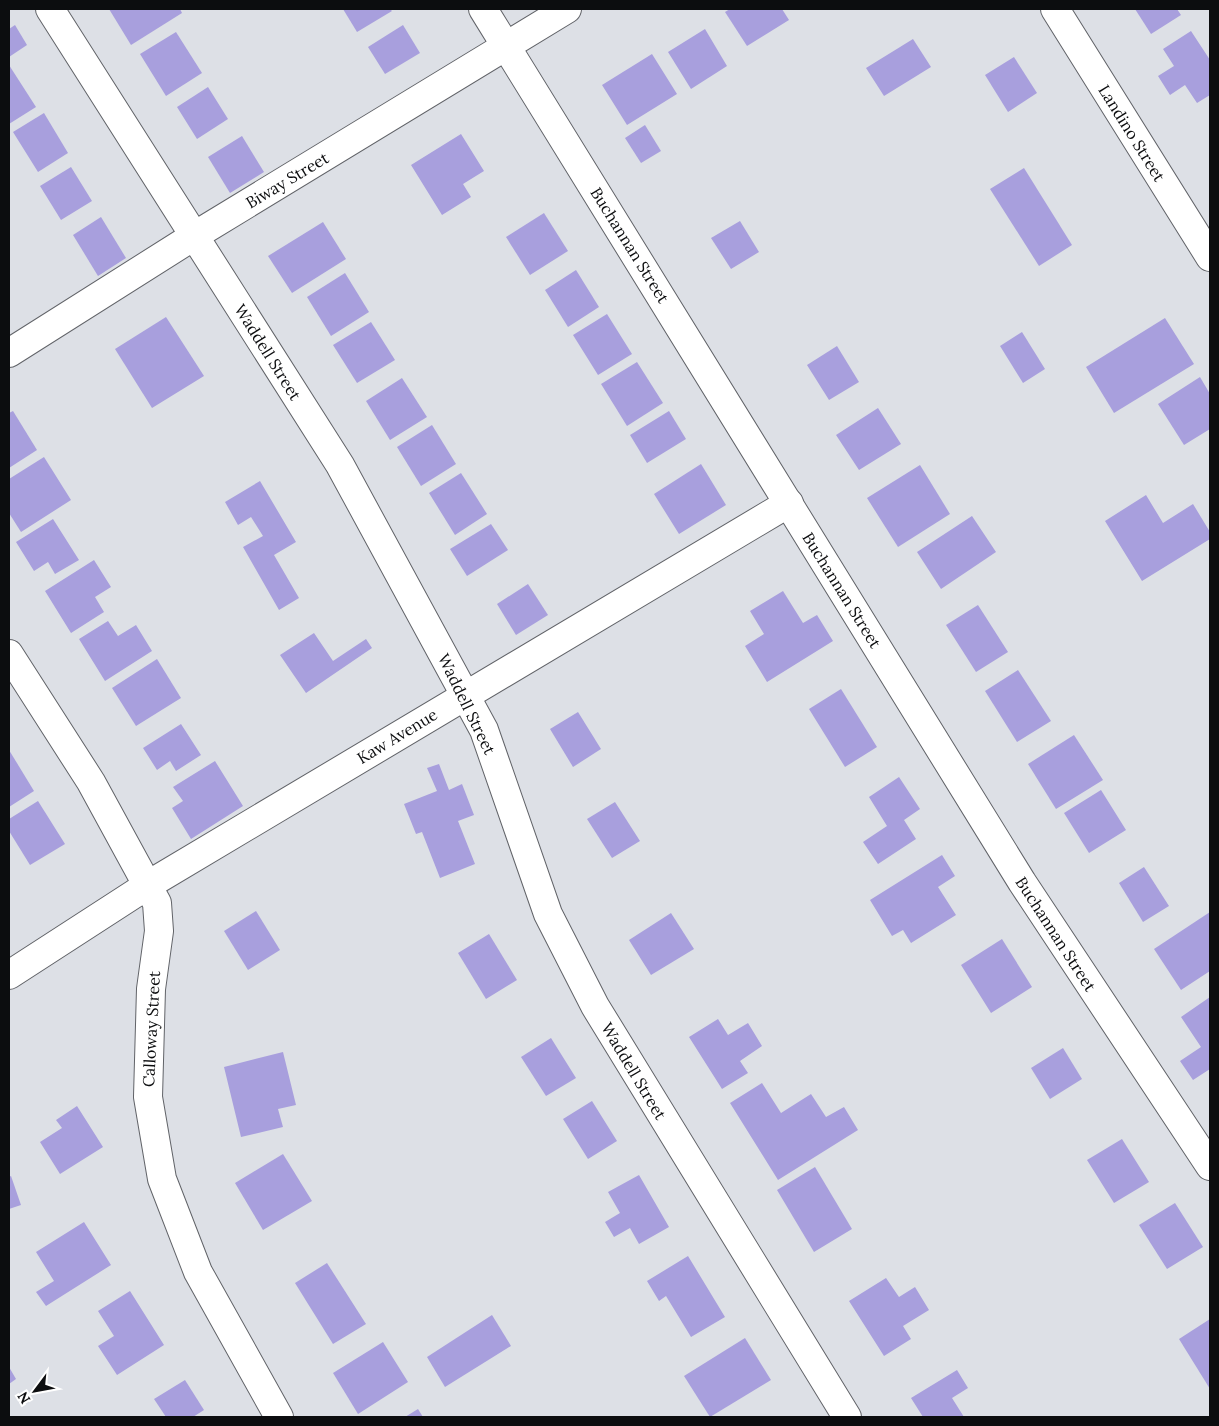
<svg xmlns="http://www.w3.org/2000/svg" width="1219" height="1426" viewBox="0 0 1219 1426" font-family="Lora,serif">
<style>
.building{fill:#a89fdd}
.lines{fill:none;stroke-linecap:round;stroke-linejoin:round}
.minor-casing{stroke:#616368;stroke-width:30}
.minor{stroke:#fff;stroke-width:28}
.labels{text-anchor:middle;stroke-width:4;stroke-linejoin:round;paint-order:stroke}
.street-label{font-size:16px;fill:#0c0d0f;stroke:#fff}
</style>
<rect width="100%" height="100%" fill="#dde0e6"/>
<g class="building">
<path d="M 109,9 L 180,9 L 182,13 L 131,45 Z"/>
<path d="M 343,9 L 390,9 L 392,11 L 357,32 Z"/>
<path d="M 730,9 L 782,9 L 789,20 L 747,46 L 725,12 Z"/>
<path d="M 1135,9 L 1177,9 L 1181,15 L 1151,34 Z"/>
<path d="M 15,25 L 27,45 L 9,57 L 9,29 Z"/>
<path d="M 403,25 L 420,53 L 385,74 L 368,47 Z"/>
<path d="M 705,29 L 727,66 L 691,89 L 668,52 Z"/>
<path d="M 1191,31 L 1210,60 L 1210,95 L 1197,103 L 1185,85 L 1170,95 L 1158,76 L 1174,66 L 1163,49 Z"/>
<path d="M 176,32 L 202,73 L 166,96 L 140,54 Z"/>
<path d="M 913,39 L 931,67 L 884,96 L 866,68 Z"/>
<path d="M 652,54 L 677,94 L 627,125 L 602,85 Z"/>
<path d="M 1014,57 L 1037,93 L 1008,112 L 985,75 Z"/>
<path d="M 9,65 L 36,107 L 9,124 Z"/>
<path d="M 208,87 L 228,119 L 197,139 L 177,107 Z"/>
<path d="M 44,113 L 68,153 L 38,172 L 13,132 Z"/>
<path d="M 645,125 L 661,151 L 641,163 L 625,138 Z"/>
<path d="M 461,134 L 484,171 L 463,184 L 471,197 L 442,215 L 411,165 Z"/>
<path d="M 242,136 L 264,172 L 230,193 L 208,157 Z"/>
<path d="M 71,167 L 92,201 L 61,220 L 40,186 Z"/>
<path d="M 1024,168 L 1072,245 L 1039,266 L 990,189 Z"/>
<path d="M 544,213 L 568,251 L 530,275 L 506,237 Z"/>
<path d="M 101,217 L 126,258 L 98,276 L 73,235 Z"/>
<path d="M 740,221 L 759,252 L 731,269 L 711,238 Z"/>
<path d="M 323,222 L 346,259 L 292,293 L 268,256 Z"/>
<path d="M 576,270 L 599,307 L 568,327 L 545,290 Z"/>
<path d="M 345,273 L 369,312 L 331,336 L 307,297 Z"/>
<path d="M 607,314 L 632,354 L 598,375 L 573,335 Z"/>
<path d="M 166,317 L 204,376 L 152,408 L 115,349 Z"/>
<path d="M 1165,318 L 1194,364 L 1114,413 L 1086,367 Z"/>
<path d="M 371,322 L 395,360 L 357,383 L 333,345 Z"/>
<path d="M 1022,332 L 1045,369 L 1023,383 L 1000,346 Z"/>
<path d="M 837,346 L 859,382 L 829,400 L 807,365 Z"/>
<path d="M 637,362 L 663,403 L 627,426 L 601,384 Z"/>
<path d="M 1200,377 L 1210,394 L 1210,429 L 1184,445 L 1158,404 Z"/>
<path d="M 402,378 L 427,417 L 390,440 L 366,401 Z"/>
<path d="M 878,408 L 901,444 L 859,470 L 836,435 Z"/>
<path d="M 13,411 L 37,450 L 9,468 L 9,413 Z"/>
<path d="M 669,411 L 686,439 L 647,463 L 630,435 Z"/>
<path d="M 432,425 L 456,464 L 421,486 L 397,447 Z"/>
<path d="M 44,457 L 71,500 L 21,532 L 9,513 L 9,479 Z"/>
<path d="M 701,464 L 726,505 L 679,534 L 654,494 Z"/>
<path d="M 920,465 L 950,514 L 898,547 L 867,498 Z"/>
<path d="M 461,473 L 487,514 L 455,535 L 429,493 Z"/>
<path d="M 260,481 L 296,542 L 274,555 L 299,598 L 279,610 L 243,547 L 263,536 L 251,517 L 238,525 L 225,502 Z"/>
<path d="M 1146,495 L 1163,523 L 1193,504 L 1210,532 L 1210,539 L 1142,581 L 1105,521 Z"/>
<path d="M 972,516 L 996,552 L 941,589 L 917,552 Z"/>
<path d="M 53,519 L 79,560 L 55,574 L 48,562 L 34,571 L 16,542 Z"/>
<path d="M 491,524 L 508,550 L 467,576 L 450,549 Z"/>
<path d="M 94,560 L 111,587 L 95,597 L 104,612 L 71,633 L 45,591 Z"/>
<path d="M 528,584 L 548,615 L 516,635 L 497,604 Z"/>
<path d="M 783,591 L 803,623 L 817,615 L 833,641 L 767,682 L 745,646 L 764,634 L 750,611 Z"/>
<path d="M 978,605 L 1008,652 L 976,672 L 946,625 Z"/>
<path d="M 108,621 L 118,636 L 136,625 L 152,651 L 105,681 L 79,639 Z"/>
<path d="M 314,633 L 333,661 L 366,639 L 372,648 L 306,693 L 280,655 Z"/>
<path d="M 157,659 L 181,698 L 136,726 L 112,688 Z"/>
<path d="M 1018,670 L 1051,721 L 1017,742 L 985,691 Z"/>
<path d="M 841,689 L 877,747 L 845,767 L 809,709 Z"/>
<path d="M 578,712 L 601,749 L 573,767 L 550,729 Z"/>
<path d="M 181,724 L 201,755 L 176,771 L 170,761 L 157,770 L 143,748 Z"/>
<path d="M 1074,735 L 1103,780 L 1056,809 L 1028,764 Z"/>
<path d="M 9,750 L 34,791 L 9,807 Z"/>
<path d="M 215,761 L 243,806 L 191,839 L 172,808 L 183,801 L 173,787 Z"/>
<path d="M 439,764 L 449,790 L 462,784 L 474,815 L 458,821 L 475,864 L 440,878 L 422,832 L 416,834 L 404,804 L 437,791 L 427,768 Z"/>
<path d="M 899,777 L 920,809 L 904,820 L 916,839 L 878,864 L 863,842 L 887,826 L 869,797 Z"/>
<path d="M 1101,790 L 1126,830 L 1089,853 L 1064,813 Z"/>
<path d="M 38,801 L 65,844 L 30,865 L 9,831 L 9,819 Z"/>
<path d="M 615,802 L 640,841 L 612,858 L 587,819 Z"/>
<path d="M 942,855 L 955,876 L 938,887 L 956,915 L 911,943 L 903,930 L 892,936 L 870,900 Z"/>
<path d="M 1144,867 L 1169,906 L 1143,922 L 1119,883 Z"/>
<path d="M 256,911 L 280,950 L 248,970 L 224,931 Z"/>
<path d="M 1210,912 L 1210,971 L 1181,990 L 1154,949 Z"/>
<path d="M 671,913 L 694,949 L 651,975 L 629,940 Z"/>
<path d="M 489,934 L 517,980 L 486,999 L 458,953 Z"/>
<path d="M 1002,939 L 1032,987 L 991,1013 L 961,965 Z"/>
<path d="M 1210,997 L 1210,1069 L 1193,1080 L 1180,1061 L 1201,1047 L 1181,1017 Z"/>
<path d="M 718,1019 L 728,1035 L 748,1023 L 762,1046 L 740,1061 L 748,1073 L 722,1089 L 689,1037 Z"/>
<path d="M 551,1038 L 576,1078 L 546,1096 L 521,1057 Z"/>
<path d="M 1063,1048 L 1082,1079 L 1050,1099 L 1031,1068 Z"/>
<path d="M 283,1052 L 296,1105 L 278,1109 L 283,1127 L 241,1137 L 224,1067 Z"/>
<path d="M 762,1083 L 781,1113 L 811,1094 L 826,1117 L 844,1107 L 858,1130 L 778,1180 L 730,1103 Z"/>
<path d="M 592,1101 L 617,1141 L 588,1159 L 563,1119 Z"/>
<path d="M 77,1106 L 103,1147 L 60,1174 L 40,1142 L 62,1128 L 56,1120 Z"/>
<path d="M 1122,1139 L 1149,1182 L 1114,1203 L 1087,1160 Z"/>
<path d="M 283,1154 L 312,1201 L 263,1230 L 235,1183 Z"/>
<path d="M 815,1167 L 852,1229 L 814,1252 L 777,1190 Z"/>
<path d="M 639,1175 L 669,1227 L 639,1244 L 630,1228 L 614,1237 L 605,1222 L 620,1213 L 608,1192 Z"/>
<path d="M 11,1176 L 21,1205 L 9,1209 L 9,1177 Z"/>
<path d="M 1175,1203 L 1203,1247 L 1167,1269 L 1139,1225 Z"/>
<path d="M 84,1222 L 111,1265 L 46,1306 L 36,1292 L 54,1281 L 36,1252 Z"/>
<path d="M 688,1256 L 725,1317 L 691,1337 L 666,1296 L 659,1301 L 647,1281 Z"/>
<path d="M 327,1263 L 366,1324 L 333,1344 L 295,1283 Z"/>
<path d="M 886,1278 L 899,1297 L 915,1287 L 929,1310 L 903,1326 L 911,1339 L 884,1356 L 849,1301 Z"/>
<path d="M 130,1291 L 164,1345 L 117,1375 L 98,1346 L 114,1336 L 98,1311 Z"/>
<path d="M 492,1315 L 511,1346 L 445,1387 L 427,1357 Z"/>
<path d="M 1210,1319 L 1210,1389 L 1179,1339 Z"/>
<path d="M 745,1338 L 771,1380 L 710,1417 L 684,1376 Z"/>
<path d="M 383,1342 L 408,1382 L 358,1414 L 333,1373 Z"/>
<path d="M 9,1367 L 16,1379 L 9,1384 Z"/>
<path d="M 957,1370 L 968,1388 L 952,1398 L 964,1417 L 923,1417 L 911,1398 Z"/>
<path d="M 185,1380 L 204,1410 L 193,1417 L 166,1417 L 154,1399 Z"/>
<path d="M 418,1409 L 423,1417 L 405,1417 Z"/>
</g>
<g class="lines">
<g class="minor-casing">
<g id="minor">
<path d="M 50,9 L 340,465 L 484,730 L 548,914 L 595,1006 L 847,1417"/>
<path d="M 483,9 L 1022,882 L 1210,1166"/>
<path d="M 1055,9 L 1210,257"/>
<path d="M 9,353 L 194,236 L 567,9"/>
<path d="M 9,654 L 91,782 L 157,903 L 159,931 L 151,989 L 148,1097 L 162,1179 L 198,1272 L 279,1417"/>
<path d="M 9,975 L 148,885 L 789,503"/>
</g>
</g>
<use href="#minor" class="minor"/>
</g>
<g class="labels">
<g class="street-label">
<text transform="translate(1132 133) rotate(58)" y="6">Landino Street</text>
<text transform="translate(287 180) rotate(-31)" y="6">Biway Street</text>
<text transform="translate(630 245) rotate(58)" y="6">Buchannan Street</text>
<text transform="translate(268 352) rotate(58)" y="6">Waddell Street</text>
<text transform="translate(842 590) rotate(58)" y="6">Buchannan Street</text>
<text transform="translate(467 704) rotate(64)" y="6">Waddell Street</text>
<text transform="translate(397 736) rotate(-31)" y="6">Kaw Avenue</text>
<text transform="translate(1056 934) rotate(57)" y="6">Buchannan Street</text>
<text transform="translate(151 1029) rotate(-87)" y="6">Calloway Street</text>
<text transform="translate(634 1071) rotate(59)" y="6">Waddell Street</text>
</g>
</g>
<rect width="1219" height="1426" fill="none" stroke="#0c0d0f" stroke-width="20"/>
<g transform="translate(35 1391) rotate(238)" stroke="#ffffff" stroke-width="4" paint-order="stroke">
<path d="M0-4L9 19L0 12L-9 19Z" fill="#0c0d0f"/>
<text y="-8" font-size="14" font-weight="bold" text-anchor="middle" fill="#0c0d0f">N</text>
</g>
</svg>
